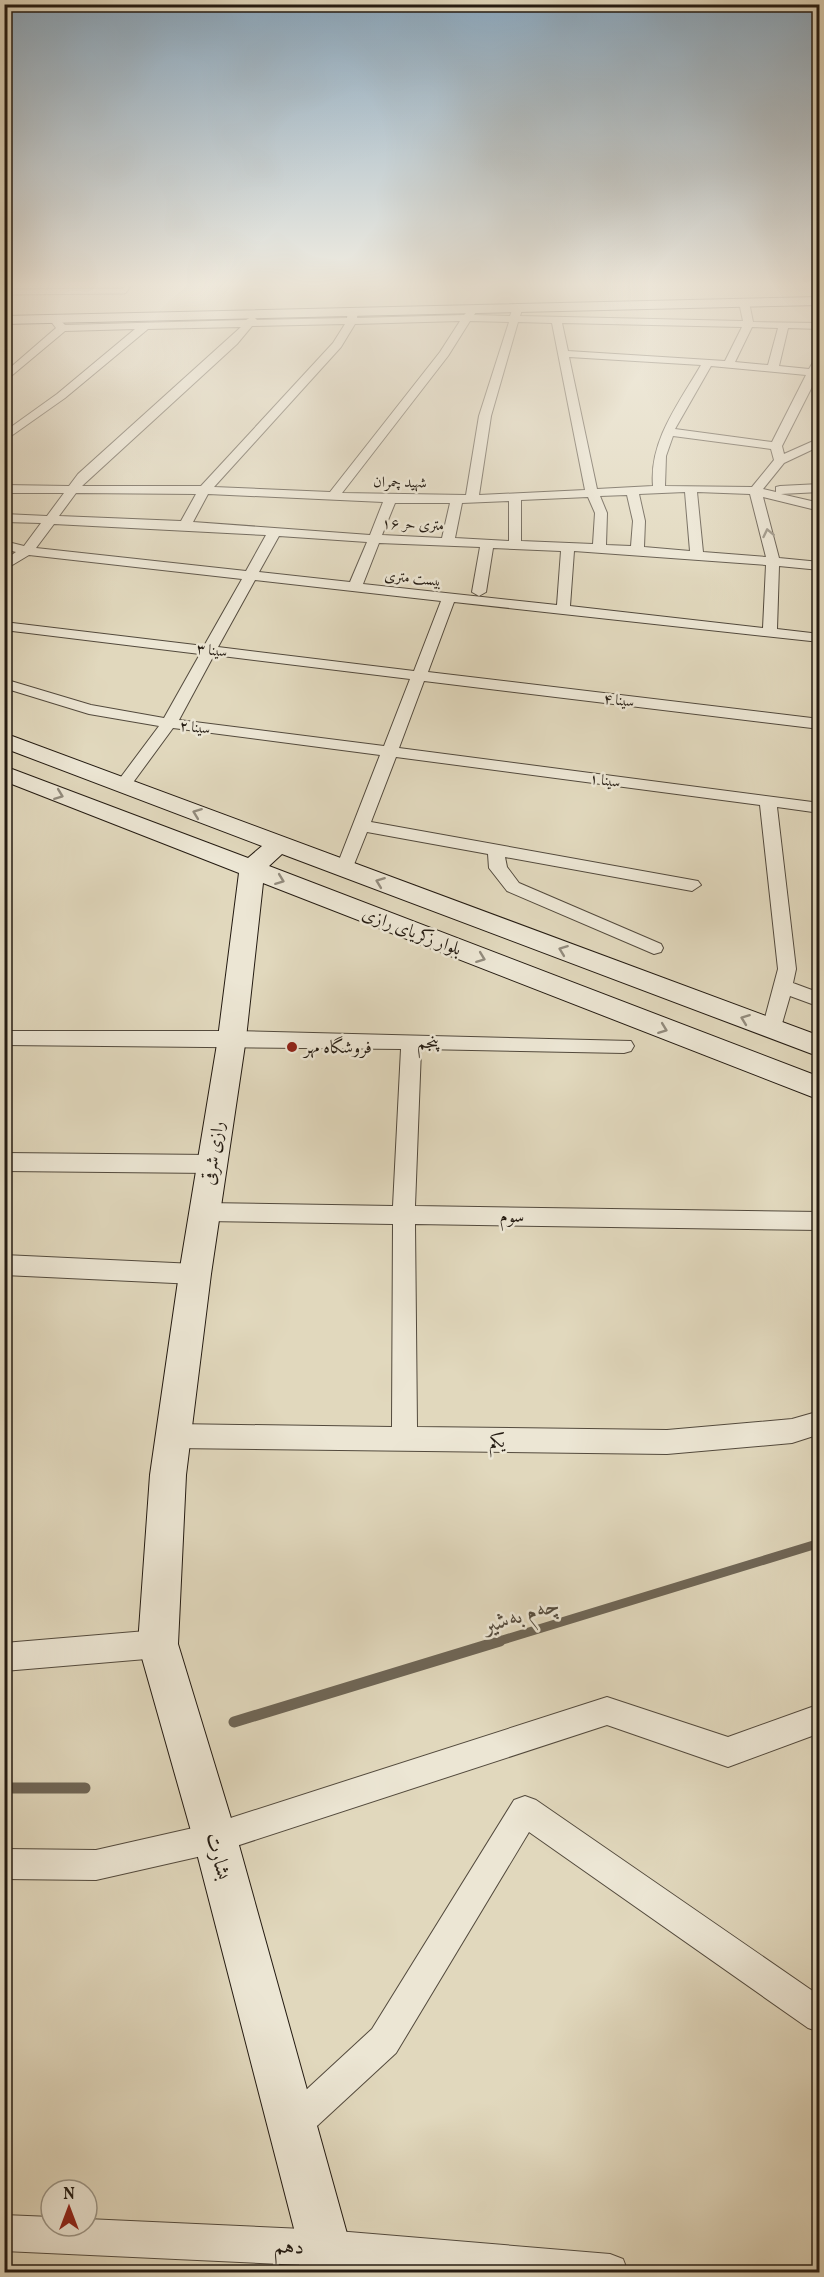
<svg xmlns="http://www.w3.org/2000/svg" width="824" height="2277" viewBox="0 0 824 2277" font-family="Vollkorn,Amiri,serif">
<style>
.lines{fill:none;stroke-linecap:round;stroke-linejoin:round}
.stream-far1{stroke:#6f6656;stroke-width:9}
.stream{stroke:#6f6656;stroke-width:11}
.lane-casing{stroke:#534a3d;stroke-width:7}
.street-casing{stroke:#534a3d;stroke-width:2}
.secondary-casing{stroke:#241b12;stroke-width:2}
.lane{stroke:#ece6d4;stroke-width:5}
.street{fill:#ece6d4;fill-rule:evenodd}
.secondary{fill:#ece6d4;fill-rule:evenodd}
.oneway{stroke:#928b7d}
.poi-dot{fill:#8f2418;stroke:#ece6d4;stroke-width:2}
.labels{text-anchor:middle;stroke-width:5;stroke-linejoin:round;paint-order:stroke}
.far-street-label{font-size:15px;fill:#241b12;stroke:#ece6d4}
.street-label{font-size:18px;fill:#241b12;stroke:#ece6d4}
.poi-label{font-size:18px;fill:#241b12;stroke:#ece6d4;text-anchor:start}
.near-street-label{font-size:21px;fill:#241b12;stroke:#ece6d4}
.near-water-label{font-size:24px;font-style:italic;fill:#564d3f;stroke:#ece6d4}
</style>
<rect width="100%" height="100%" fill="#e1d8bd"/>
<filter id="stains"><feTurbulence type="fractalNoise" baseFrequency=".00333" numOctaves="4"/><feColorMatrix values="0 0 0 0 .2 0 0 0 0 .09 0 0 0 0 .02 0 0 0 .5 -.17"/></filter>
<radialGradient id="worn" r=".72"><stop offset=".6" stop-color="#630" stop-opacity="0"/><stop offset="1" stop-color="#630" stop-opacity=".3"/></radialGradient>
<g class="lines">
<path class="stream-far1" d="M 496,1642 L 820,1543"/>
<g class="stream">
<path d="M 234,1722 L 500,1641"/>
<path d="M 4,1788 L 85,1788"/>
</g>
<g class="lane-casing">
<path id="lane" d="M 4,292 L 124,291 L 127,287"/>
</g>
<g class="street-casing">
<g id="street">
<path d="M 744,299 L 749,302 L 753,322 L 820,323 L 820,329 L 788,328 L 779,366 L 809,369 L 815,359 L 820,358 L 819,373 L 782,446 L 784,454 L 820,438 L 820,446 L 784,463 L 763,489 L 776,492 L 776,487 L 780,486 L 820,484 L 820,492 L 781,494 L 820,503 L 820,511 L 763,497 L 779,558 L 820,562 L 820,570 L 779,566 L 777,629 L 820,634 L 820,642 L 454,602 L 428,672 L 820,719 L 820,729 L 424,681 L 399,748 L 820,803 L 820,813 L 777,807 L 796,969 L 793,983 L 820,993 L 820,1007 L 790,996 L 779,1034 L 765,1034 L 762,1029 L 778,969 L 760,805 L 396,757 L 371,822 L 698,881 L 701,885 L 692,891 L 505,857 L 507,867 L 519,883 L 661,944 L 663,948 L 661,952 L 654,954 L 507,891 L 489,868 L 488,854 L 367,832 L 351,872 L 339,872 L 336,868 L 380,755 L 173,728 L 129,788 L 123,790 L 115,785 L 159,726 L 89,714 L 4,688 L 4,679 L 91,705 L 164,718 L 200,654 L 4,630 L 4,622 L 204,646 L 242,579 L 29,555 L 4,570 L 4,560 L 16,552 L 4,549 L 4,541 L 24,546 L 41,523 L 4,522 L 4,514 L 47,516 L 64,493 L 4,493 L 4,485 L 69,486 L 78,474 L 241,327 L 148,329 L 65,398 L 4,441 L 4,432 L 57,394 L 135,329 L 65,331 L 4,382 L 4,373 L 56,328 L 49,319 L 51,317 L 57,317 L 65,325 L 246,320 L 253,316 L 257,320 L 347,318 L 348,312 L 353,309 L 358,312 L 357,318 L 464,315 L 473,306 L 478,309 L 474,315 L 510,316 L 513,307 L 518,304 L 523,307 L 520,316 L 743,321 L 739,302 ZM 460,321 L 440,352 L 330,492 L 214,487 L 341,347 L 355,324 ZM 470,321 L 509,322 L 479,416 L 466,495 L 342,493 L 448,356 ZM 518,322 L 552,323 L 585,490 L 479,495 L 491,416 ZM 562,323 L 742,327 L 725,361 L 568,351 ZM 345,324 L 333,343 L 201,486 L 82,486 L 237,344 L 252,326 ZM 752,327 L 778,328 L 768,365 L 735,362 ZM 569,357 L 701,365 C 679,403 649,441 653,486 L 597,489 ZM 711,366 L 806,375 L 772,442 L 675,429 ZM 673,436 L 771,449 L 774,460 L 752,487 L 665,486 L 666,456 ZM 685,492 L 690,551 L 644,547 L 645,521 L 639,494 ZM 697,492 L 750,494 L 766,557 L 703,552 ZM 76,493 L 196,494 L 181,521 L 59,516 ZM 208,494 L 383,502 L 370,535 L 193,522 ZM 627,495 L 633,521 L 631,546 L 606,545 L 607,513 L 600,496 ZM 588,497 L 595,513 L 593,544 L 521,541 L 521,500 ZM 509,501 L 509,541 L 455,538 L 462,503 ZM 395,503 L 450,503 L 442,538 L 382,535 ZM 54,524 L 266,535 L 246,571 L 36,548 ZM 279,536 L 367,542 L 350,582 L 259,572 ZM 379,543 L 480,547 L 472,592 L 479,596 L 486,592 L 493,548 L 561,551 L 557,605 L 363,584 ZM 574,551 L 766,565 L 763,628 L 570,606 ZM 255,580 L 441,601 L 414,671 L 218,647 ZM 214,655 L 410,679 L 384,746 L 179,720 Z"/>
<path d="M 4,1031 L 232,1031 L 631,1041 L 634,1046 L 631,1051 L 624,1053 L 421,1049 L 415,1206 L 820,1212 L 820,1230 L 415,1224 L 417,1427 L 667,1430 L 792,1419 L 820,1411 L 820,1434 L 792,1443 L 667,1454 L 173,1448 L 164,1444 L 160,1436 L 164,1428 L 173,1424 L 392,1427 L 393,1224 L 204,1221 L 196,1218 L 193,1212 L 196,1206 L 204,1203 L 393,1206 L 401,1049 L 4,1045 Z"/>
<path d="M 4,1153 L 211,1155 L 219,1158 L 222,1164 L 219,1170 L 211,1173 L 4,1171 Z"/>
<path d="M 4,1255 L 195,1264 L 203,1267 L 206,1274 L 203,1281 L 195,1284 L 4,1275 Z"/>
<path d="M 158,1630 L 168,1634 L 172,1644 L 168,1654 L 158,1658 L 4,1671 L 4,1643 Z"/>
<path d="M 607,1697 L 728,1737 L 820,1704 L 820,1733 L 728,1767 L 607,1725 L 215,1853 L 96,1880 L 4,1879 L 4,1849 L 96,1850 L 215,1823 Z"/>
<path d="M 525,1796 L 536,1800 L 820,1996 L 820,2032 L 808,2028 L 529,1832 L 396,2053 L 304,2138 L 292,2143 L 280,2138 L 275,2126 L 280,2114 L 372,2029 L 514,1800 Z"/>
<path d="M 4,2215 L 51,2217 L 51,2226 L 87,2226 L 87,2219 L 325,2230 L 610,2254 L 623,2259 L 628,2272 L 401,2272 L 325,2266 L 4,2251 Z"/>
</g>
</g>
<g class="secondary-casing">
<g id="secondary">
<path d="M 820,297 L 820,305 L 4,324 L 4,316 Z"/>
<path d="M 4,733 L 820,1036 L 820,1057 L 282,854 L 269,866 L 820,1077 L 820,1100 L 263,883 L 246,1038 L 211,1274 L 186,1475 L 178,1644 L 237,1838 L 351,2248 L 351,2272 L 299,2272 L 299,2248 L 193,1838 L 138,1644 L 150,1475 L 179,1274 L 218,1038 L 239,873 L 4,781 L 4,766 L 248,858 L 262,846 L 4,748 Z"/>
</g>
</g>
<use href="#lane" class="lane"/>
<use href="#street" class="street"/>
<use href="#secondary" class="secondary"/>
</g>
<defs><path id="oneway-chevron" d="M-2-3.5L2.5 0L-2 3.5" fill="none" stroke-width="1.6" stroke-linecap="round" stroke-linejoin="round" transform="scale(1.5)"/></defs>
<g class="oneway">
<use href="#oneway-chevron" transform="translate(768 533) rotate(-102)"/>
<use href="#oneway-chevron" transform="translate(59 795) rotate(21)"/>
<use href="#oneway-chevron" transform="translate(197 813) rotate(-159)"/>
<use href="#oneway-chevron" transform="translate(280 880) rotate(21)"/>
<use href="#oneway-chevron" transform="translate(380 882) rotate(-159)"/>
<use href="#oneway-chevron" transform="translate(563 950) rotate(-159)"/>
<use href="#oneway-chevron" transform="translate(481 958) rotate(21)"/>
<use href="#oneway-chevron" transform="translate(745 1019) rotate(-159)"/>
<use href="#oneway-chevron" transform="translate(663 1029) rotate(21)"/>
</g>
<linearGradient id="sky" x2="0" y2="1"><stop stop-color="#8ba9c0"/><stop offset="0.47" stop-color="#f2ede1"/><stop offset="1" stop-color="#f2ede1" stop-opacity="0"/></linearGradient>
<rect width="824" height="606" fill="url(#sky)"/>
<circle class="poi-dot" cx="292" cy="1047" r="6"/>
<g class="labels">
<g class="far-street-label">
<text transform="translate(400 482) rotate(1)" y="5">شهید چمران</text>
<text transform="translate(413 524) rotate(2)" y="5">۱۶ متری حر</text>
<text transform="translate(413 578) rotate(6)" y="5">بیست متری</text>
<text transform="translate(212 650) rotate(7)" y="5">سینا ۳</text>
<text transform="translate(619 700) rotate(7)" y="5">سینا ۴</text>
<text transform="translate(195 727) rotate(7)" y="5">سینا ۲</text>
<text transform="translate(605 780) rotate(8)" y="5">۱ سینا</text>
</g>
<g class="street-label">
<text transform="translate(412 931) rotate(21)" y="6">بلوار زکریای رازی</text>
<text transform="translate(428 1042) rotate(1)" y="6">پنجم</text>
<text transform="translate(213 1153) rotate(-81)" y="6">رازی شرقی</text>
<text transform="translate(512 1216) rotate(1)" y="6">سوم</text>
<text x="497" y="1447">یکم</text>
</g>
<g class="poi-label">
<text x="304" y="1053">فروشگاه مهر</text>
</g>
<g class="near-street-label">
<text transform="translate(219 1856) rotate(75)" y="7">بشارت</text>
<text transform="translate(289 2246) rotate(3)" y="7">دهم</text>
</g>
<g class="near-water-label">
<text transform="translate(521 1614) rotate(-17)" y="8">چەم بەشیر</text>
</g>
</g>
<rect width="824" height="2277" fill="none" stroke="#e1d8bd" stroke-width="24"/>
<rect x="6" y="6" width="812" height="2265" fill="none" stroke="#241b12" stroke-width="3"/>
<rect x="12" y="12" width="800" height="2253" fill="none" stroke="#241b12" stroke-width="1.5"/>
<g transform="translate(69 2208)"><circle r="28" fill="#ece6d4" stroke="#9c9586" stroke-width="1.5"/>
<path d="M0-4.5L10 22L0 15L-10 22Z" fill="#8f2418"/>
<text y="-9" font-size="16" font-weight="bold" text-anchor="middle" fill="#241b12">N</text>
</g>
<rect width="100%" height="100%" filter="url(#stains)"/>
<rect width="100%" height="100%" fill="url(#worn)"/>
</svg>
